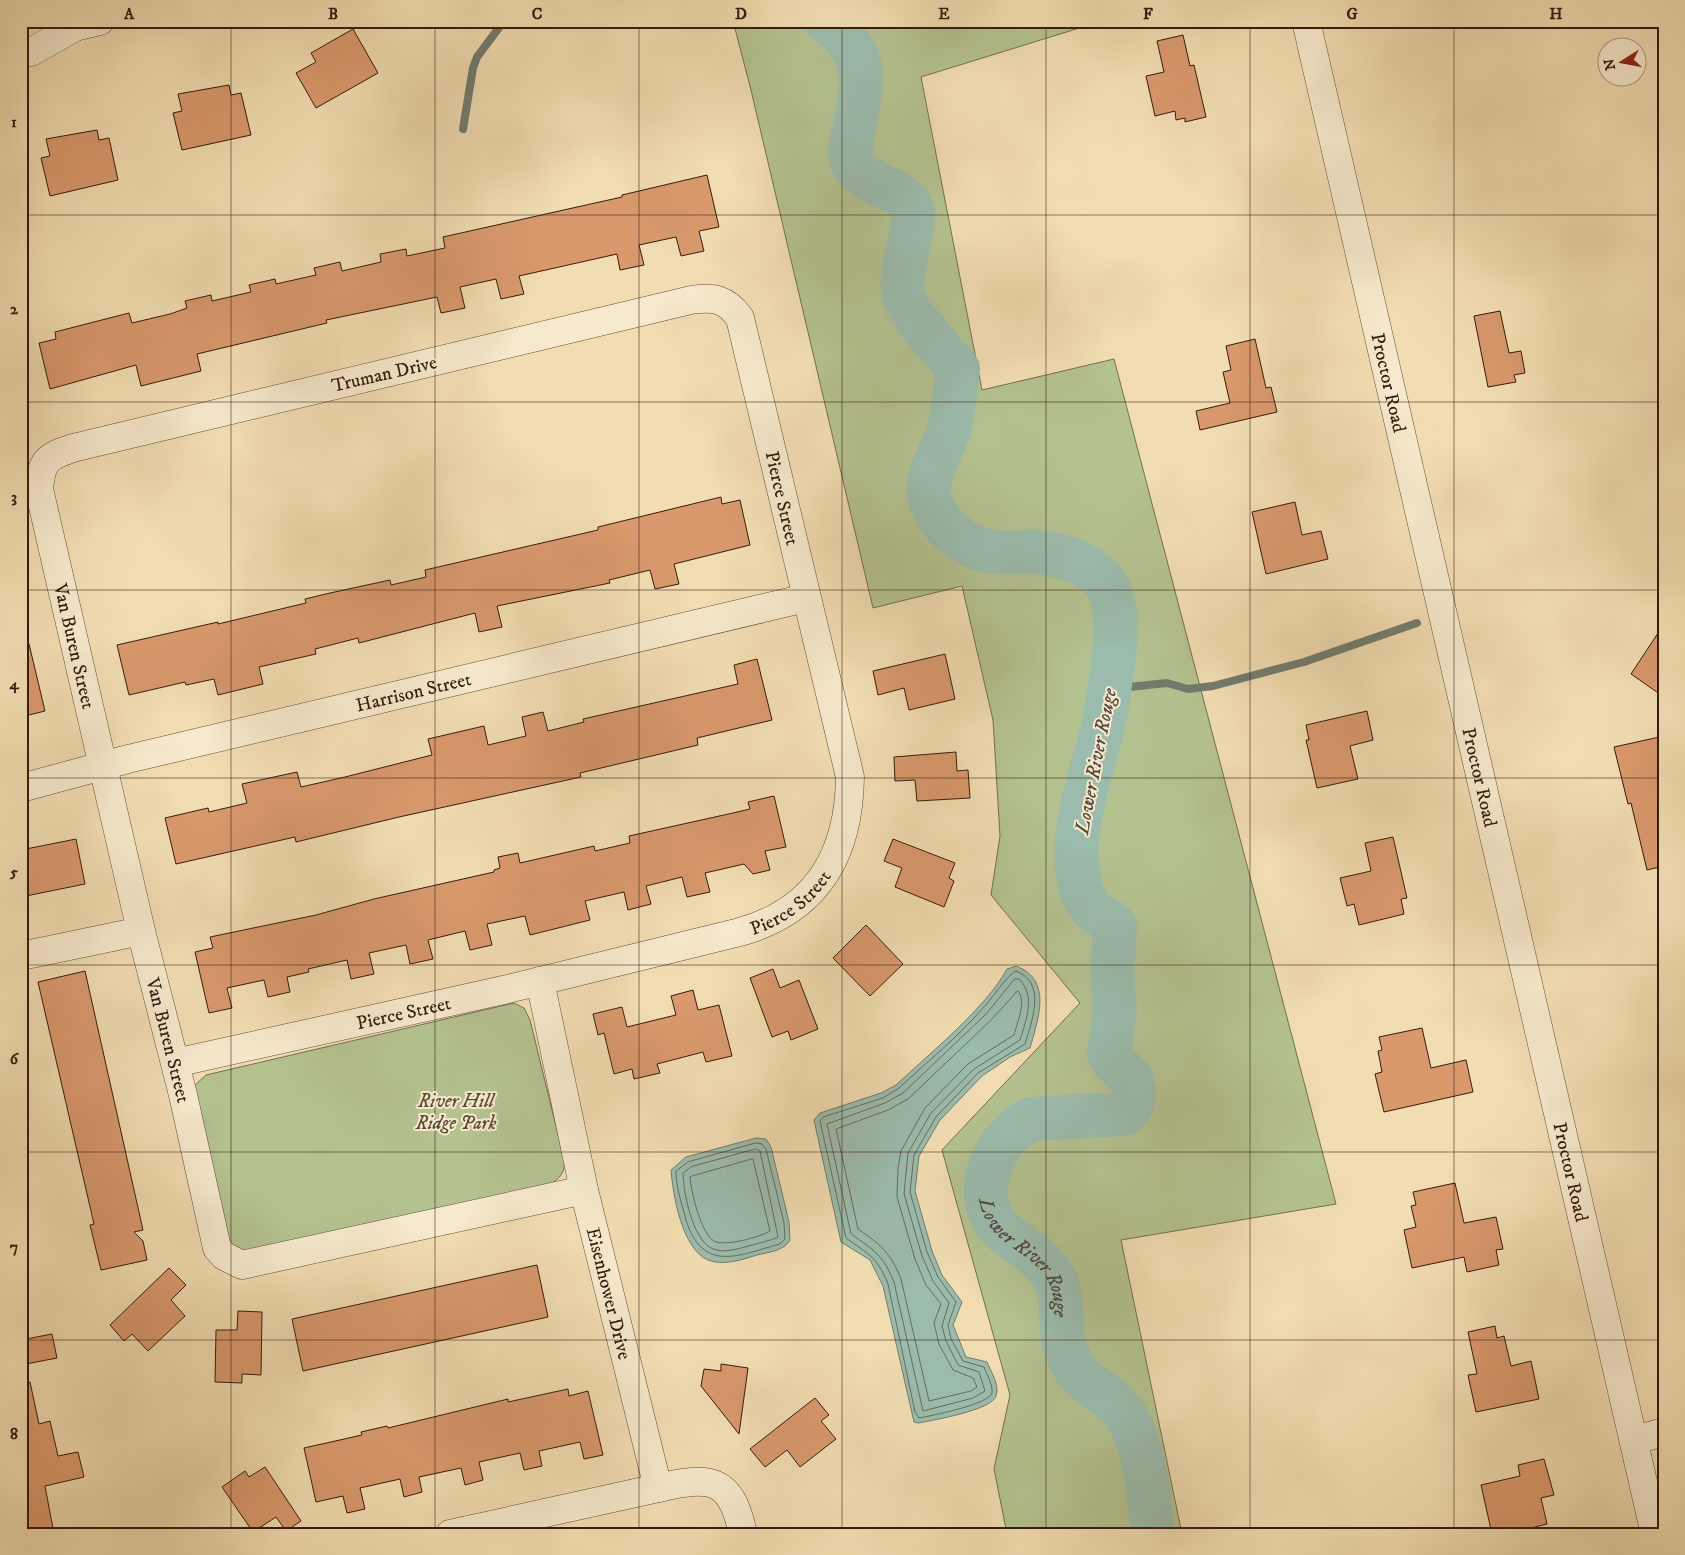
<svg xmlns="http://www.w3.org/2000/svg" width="1685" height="1555" viewBox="0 0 1685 1555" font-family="'IM FELL DW Pica',serif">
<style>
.green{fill:#b4c290;stroke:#746e50}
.water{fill:#9bbcad;stroke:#727b6e}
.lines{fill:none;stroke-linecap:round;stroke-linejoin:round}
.shore{stroke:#686b5e;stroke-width:1}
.stream{stroke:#727b6e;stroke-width:8}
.river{stroke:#9bbcad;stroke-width:44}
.building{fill:#d9996d;stroke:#351a0f}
.minor-casing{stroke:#644b38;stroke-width:29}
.minor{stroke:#f7e9cd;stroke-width:28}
.grid{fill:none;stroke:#351a0f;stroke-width:1;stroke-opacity:0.55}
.labels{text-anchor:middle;stroke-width:4;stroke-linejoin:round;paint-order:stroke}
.street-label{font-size:19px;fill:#351a0f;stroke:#f7e9cd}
.park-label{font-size:19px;font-style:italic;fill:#5b4c36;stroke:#f7e9cd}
.water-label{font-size:20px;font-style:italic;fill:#544b3e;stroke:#f7e9cd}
.neatline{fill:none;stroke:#351a0f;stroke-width:2}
.grid-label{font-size:16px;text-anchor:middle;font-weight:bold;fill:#351a0f}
</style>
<rect width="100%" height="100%" fill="#f2ddb2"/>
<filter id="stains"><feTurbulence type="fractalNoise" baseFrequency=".004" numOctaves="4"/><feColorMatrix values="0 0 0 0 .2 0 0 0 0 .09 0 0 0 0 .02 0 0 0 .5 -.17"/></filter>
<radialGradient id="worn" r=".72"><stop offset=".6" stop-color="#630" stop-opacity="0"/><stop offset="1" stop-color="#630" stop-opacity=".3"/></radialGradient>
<g class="green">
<path d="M 733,21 L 1102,21 L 921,77 L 982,390 L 1114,359 L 1336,1204 L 1121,1240 L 1182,1534 L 1007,1534 L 994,1469 L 1010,1395 L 942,1150 L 1080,1003 L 991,895 L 1000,836 L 993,720 L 962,586 L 873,608 L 751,90 Z"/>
<path d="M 514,1003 L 524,1008 L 530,1020 L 564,1159 C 566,1174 558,1181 545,1186 L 241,1252 L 227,1244 L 194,1086 L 206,1075 Z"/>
</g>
<g class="water">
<path d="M 1016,966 C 1053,980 1038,1019 1030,1048 L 1010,1057 L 982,1076 L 940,1120 L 919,1156 L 915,1191 L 932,1251 L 942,1275 L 962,1302 L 953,1325 L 966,1357 L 987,1362 C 991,1372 1000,1385 996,1396 C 992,1410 934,1420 919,1423 L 914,1422 L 883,1286 L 870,1260 L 841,1242 L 814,1120 L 820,1113 L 881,1093 L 896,1085 C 929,1054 986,1008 1007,969 Z"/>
<path d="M 756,1138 L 766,1139 L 771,1147 L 789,1222 L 790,1240 C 784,1251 769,1252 757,1255 C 741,1260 723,1266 708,1260 C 682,1249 673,1195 671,1170 L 686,1157 Z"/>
</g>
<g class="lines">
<g class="shore">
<path d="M 1016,971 C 1047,982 1032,1021 1025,1044 L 978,1073 L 936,1117 L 914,1155 L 910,1192 L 927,1252 L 938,1277 L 956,1302 L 948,1325 L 951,1339 L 963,1361 L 984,1367 C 987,1375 993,1385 992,1393 C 990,1404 930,1416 919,1418 L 915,1412 L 888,1284 C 876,1255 869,1255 846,1238 L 820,1121 L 823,1117 L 883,1098 L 899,1088 C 927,1062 958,1037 983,1008 C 991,1000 1008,974 1016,971 Z"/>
<path d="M 1015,979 L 1019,979 C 1036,996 1026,1020 1020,1040 L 974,1069 L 931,1113 L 908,1153 L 904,1194 L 922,1256 L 933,1281 L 949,1303 L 942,1326 L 946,1341 L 958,1365 L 979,1372 L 985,1391 L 973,1398 L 923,1411 L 894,1282 C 883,1255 874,1250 851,1234 L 827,1124 L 885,1103 L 903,1093 L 986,1014 Z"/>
<path d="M 1018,991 C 1027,1001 1017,1023 1014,1035 L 968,1064 L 925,1108 L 901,1151 L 898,1168 L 897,1197 L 915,1259 L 926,1285 L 941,1304 L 934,1323 L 939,1344 L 953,1370 L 973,1378 L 977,1387 L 971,1391 L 929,1401 L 901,1279 C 890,1252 881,1245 858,1229 L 836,1129 L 888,1110 L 908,1099 L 991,1020 Z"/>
<path d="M 756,1143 L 762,1144 L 766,1149 L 784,1223 L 785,1239 L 780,1244 C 739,1255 703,1274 686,1220 C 682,1204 676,1188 676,1171 L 688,1162 Z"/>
<path d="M 756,1149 L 760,1151 L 778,1237 C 770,1241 758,1243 749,1246 C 737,1249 722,1254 711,1248 C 693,1239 683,1192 683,1173 L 691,1167 Z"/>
<path d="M 753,1159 L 770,1231 C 760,1237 725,1247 714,1241 C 701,1234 691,1191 690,1177 Z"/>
</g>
<g class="stream">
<path d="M 463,129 L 473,68 L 477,57 L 504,21"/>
<path d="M 1110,687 L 1129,687 L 1167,683 L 1188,689 L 1213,686 L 1304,662 L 1417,623"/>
</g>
<path class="river" id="s1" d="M 826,21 C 871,55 863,80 854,129 C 852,139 848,152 852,162 C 860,183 898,187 910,204 C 922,222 894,272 905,300 C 912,318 945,353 958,369 C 955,389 954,409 949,429 C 943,450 927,471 929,494 C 931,506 938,518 946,527 C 957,538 972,548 988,551 C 1002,554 1018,552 1033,552 C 1063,554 1100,564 1111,595 C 1118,616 1116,641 1113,663 C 1110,682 1108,703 1104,722 C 1092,775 1060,852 1087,903 C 1093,914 1108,917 1115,927 L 1112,975 L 1115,1008 L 1109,1055 L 1113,1061 L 1132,1079 C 1135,1092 1135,1106 1124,1114 L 1032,1119 C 1001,1131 977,1177 989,1210 C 1001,1243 1035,1245 1053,1276 C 1065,1297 1059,1317 1063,1339 C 1064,1347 1069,1357 1072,1364 C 1082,1384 1105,1391 1119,1407 C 1144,1434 1150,1498 1152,1534"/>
</g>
<g class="building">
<path d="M 353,29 L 378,73 L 316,108 L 296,73 L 316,62 L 311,53 Z"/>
<path d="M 1183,35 L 1190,66 L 1194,65 L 1206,117 L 1185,122 L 1185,118 L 1176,120 L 1175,111 L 1155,116 L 1146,76 L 1164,72 L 1157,41 Z"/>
<path d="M 229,85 L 231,95 L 241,93 L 251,135 L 182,150 L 173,113 L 182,111 L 178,94 Z"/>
<path d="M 97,130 L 99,140 L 109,138 L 118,180 L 50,196 L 41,158 L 50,156 L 46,139 Z"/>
<path d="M 707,175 L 719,227 L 699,231 L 704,251 L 681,256 L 676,237 L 639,245 L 644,265 L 620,270 L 617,254 L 519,276 L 524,294 L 501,299 L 496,279 L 460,287 L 465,308 L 441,313 L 437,297 L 326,320 L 327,323 L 197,354 L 201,371 L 141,386 L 136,365 L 50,389 L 39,343 L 56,339 L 55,332 L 129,313 L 132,323 L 170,314 L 187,308 L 185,301 L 211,295 L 212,301 L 251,292 L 249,285 L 275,279 L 276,284 L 316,275 L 314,268 L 340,262 L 342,271 L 381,262 L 380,254 L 406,249 L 407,256 L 445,248 L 443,237 L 622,197 L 622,195 Z"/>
<path d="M 1500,311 L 1509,353 L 1521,351 L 1525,373 L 1514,375 L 1516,382 L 1488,387 L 1474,316 Z"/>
<path d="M 1255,339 L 1266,388 L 1271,387 L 1277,412 L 1200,430 L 1196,411 L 1230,403 L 1223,372 L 1231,370 L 1226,346 Z"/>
<path d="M 721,497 L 722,504 L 740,500 L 750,545 L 674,564 L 679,584 L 655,589 L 650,570 L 609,580 L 610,583 L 497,606 L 502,627 L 479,632 L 475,613 L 359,643 L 358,638 L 315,649 L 316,654 L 259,667 L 263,684 L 218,695 L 214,679 L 186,685 L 185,682 L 129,695 L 117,645 L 218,622 L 218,624 L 306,603 L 305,599 L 330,593 L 390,580 L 391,585 L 426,577 L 425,570 L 598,530 L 598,527 Z"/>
<path d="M 1295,502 L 1302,535 L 1321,531 L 1328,559 L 1266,574 L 1252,512 Z"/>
<path d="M 1664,624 L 1664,697 L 1631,674 Z"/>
<path d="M 29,644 L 45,711 L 21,717 L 21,645 Z"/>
<path d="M 945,654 L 955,699 L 909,710 L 904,688 L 878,695 L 873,671 Z"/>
<path d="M 757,659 L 772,720 L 697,738 L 698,745 L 580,773 L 581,777 L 399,817 L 296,842 L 295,837 L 176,864 L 165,818 L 208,808 L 209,812 L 247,803 L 242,784 L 297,772 L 301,787 L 345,777 L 432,755 L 428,739 L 484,726 L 488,745 L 526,736 L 522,717 L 543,712 L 548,731 L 584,722 L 583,719 L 738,684 L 734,665 Z"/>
<path d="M 1367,711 L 1373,740 L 1350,746 L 1358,779 L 1317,788 L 1306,740 L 1309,740 L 1306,725 Z"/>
<path d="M 1664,736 L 1664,866 L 1647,870 L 1631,803 L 1628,804 L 1614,747 Z"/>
<path d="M 956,752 L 957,771 L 968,770 L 970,798 L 917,801 L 915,780 L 895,781 L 894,757 Z"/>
<path d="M 774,796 L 786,847 L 765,851 L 770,870 L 753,874 L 744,864 L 705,873 L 710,892 L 687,897 L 682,877 L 646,886 L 651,904 L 628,910 L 624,892 L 585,901 L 590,920 L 530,935 L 525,916 L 487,924 L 492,945 L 470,950 L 465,931 L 428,940 L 433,959 L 410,964 L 406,945 L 369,953 L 374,974 L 351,979 L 347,960 L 308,969 L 309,972 L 287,977 L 290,992 L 268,997 L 264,980 L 227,988 L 232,1008 L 209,1013 L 195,952 L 213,948 L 210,937 L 316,915 L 374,899 L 494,872 L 494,870 L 500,868 L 498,857 L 518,853 L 520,863 L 594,846 L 595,851 L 630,843 L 629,836 L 733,813 L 750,809 L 748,802 Z"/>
<path d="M 1393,837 L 1407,898 L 1401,899 L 1404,914 L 1359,925 L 1354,904 L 1347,906 L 1340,878 L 1371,871 L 1365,843 Z"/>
<path d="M 76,839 L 85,884 L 21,897 L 21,850 Z"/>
<path d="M 893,839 L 955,863 L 949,878 L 954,881 L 944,907 L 895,887 L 902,868 L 884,861 Z"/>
<path d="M 866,925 L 903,964 L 870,996 L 833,958 Z"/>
<path d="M 773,969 L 780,988 L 799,980 L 818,1029 L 791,1040 L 788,1031 L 772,1037 L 750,978 Z"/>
<path d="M 85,971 L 143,1230 L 134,1232 L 143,1241 L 147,1260 L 101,1270 L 90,1225 L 94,1224 L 38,982 Z"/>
<path d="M 693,990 L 698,1010 L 719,1005 L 732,1056 L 706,1062 L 703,1052 L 657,1064 L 660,1073 L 634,1079 L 632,1069 L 614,1074 L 604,1033 L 598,1035 L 593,1014 L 622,1007 L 627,1027 L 676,1015 L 671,996 Z"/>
<path d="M 1422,1028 L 1431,1068 L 1466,1060 L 1473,1092 L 1384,1112 L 1375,1074 L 1382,1072 L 1378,1051 L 1382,1050 L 1379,1037 Z"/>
<path d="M 1455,1183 L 1464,1223 L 1496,1217 L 1503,1249 L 1496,1250 L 1499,1265 L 1467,1272 L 1464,1257 L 1412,1268 L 1404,1230 L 1416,1227 L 1411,1206 L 1416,1205 L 1413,1192 Z"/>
<path d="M 537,1265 L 548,1317 L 303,1371 L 292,1319 Z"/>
<path d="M 169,1268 L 186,1285 L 171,1300 L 185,1316 L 148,1351 L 132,1334 L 124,1341 L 110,1325 Z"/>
<path d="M 238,1311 L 262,1312 L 261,1375 L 242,1374 L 242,1383 L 215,1382 L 216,1330 L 237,1330 Z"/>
<path d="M 1495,1326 L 1497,1338 L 1504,1336 L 1511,1366 L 1531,1361 L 1539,1399 L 1476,1412 L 1468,1375 L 1477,1374 L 1468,1332 Z"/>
<path d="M 52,1334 L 57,1358 L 21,1365 L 21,1340 Z"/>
<path d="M 721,1364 L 748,1368 L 739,1434 L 701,1386 L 704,1369 L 721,1371 Z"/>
<path d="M 30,1382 L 39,1424 L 50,1421 L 58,1456 L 78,1452 L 84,1477 L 45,1486 L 54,1534 L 26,1534 L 21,1518 L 21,1383 Z"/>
<path d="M 568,1389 L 569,1396 L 588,1391 L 603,1455 L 584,1459 L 580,1442 L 539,1451 L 542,1466 L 524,1470 L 520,1453 L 479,1462 L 483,1480 L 465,1485 L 461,1468 L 419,1477 L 422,1492 L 404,1497 L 400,1479 L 360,1488 L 365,1509 L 347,1513 L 343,1496 L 316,1502 L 304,1448 L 362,1435 L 361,1432 L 387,1426 L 388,1428 L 508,1399 L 508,1402 Z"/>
<path d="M 815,1398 L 829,1415 L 821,1421 L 836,1439 L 800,1467 L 787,1450 L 765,1467 L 750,1449 Z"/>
<path d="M 1544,1459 L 1554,1495 L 1541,1498 L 1547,1524 L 1507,1534 L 1492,1534 L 1481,1485 L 1520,1476 L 1518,1465 Z"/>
<path d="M 265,1467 L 301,1521 L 286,1531 L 276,1517 L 253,1532 L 222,1487 L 245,1471 L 249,1477 Z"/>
</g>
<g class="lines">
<g class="minor-casing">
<g id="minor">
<path d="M 63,21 L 75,27 L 100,21"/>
<path id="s2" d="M 1306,21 L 1655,1534"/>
<path d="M 21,51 L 31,52 L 75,27"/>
<path id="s3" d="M 21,788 L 128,759 L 806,598"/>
<path d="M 21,956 L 141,931"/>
<path id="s4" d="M 540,981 L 584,1190 L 658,1488 C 710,1476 731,1476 743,1534"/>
<path id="s5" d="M 175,1063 L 508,989 L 740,932 C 817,910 849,855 850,777 L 740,318 C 726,298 713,297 691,300 L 73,448 C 46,457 42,460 39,489 L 141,931 L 183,1095 L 217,1248 L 224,1256 L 242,1265 L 584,1190"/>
<path d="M 1634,1440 L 1664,1432"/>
<path d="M 450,1534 L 658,1488"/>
</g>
</g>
<use href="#minor" class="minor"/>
</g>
<path class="grid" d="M 231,21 L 231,1534M 435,21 L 435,1534M 639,21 L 639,1534M 842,21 L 842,1534M 1046,21 L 1046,1534M 1250,21 L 1250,1534M 1454,21 L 1454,1534M 21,215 L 1664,215M 21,402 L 1664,402M 21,590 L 1664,590M 21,778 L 1664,778M 21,965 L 1664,965M 21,1152 L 1664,1152M 21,1340 L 1664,1340"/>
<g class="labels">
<g class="street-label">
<text transform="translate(384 373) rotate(-13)" y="7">Truman Drive</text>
<text dy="7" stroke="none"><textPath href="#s2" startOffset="371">Proctor Road</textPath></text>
<text transform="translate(783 498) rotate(77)" y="7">Pierce Street</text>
<text dy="7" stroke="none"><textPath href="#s5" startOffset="2170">Van Buren Street</textPath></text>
<text dy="7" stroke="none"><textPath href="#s3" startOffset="404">Harrison Street</textPath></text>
<text dy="7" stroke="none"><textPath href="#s2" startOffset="776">Proctor Road</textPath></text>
<text dy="7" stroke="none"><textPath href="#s5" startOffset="639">Pierce Street</textPath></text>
<text dy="7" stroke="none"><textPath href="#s5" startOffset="234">Pierce Street</textPath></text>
<text dy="7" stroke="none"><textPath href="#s5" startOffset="2575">Van Buren Street</textPath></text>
<text dy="7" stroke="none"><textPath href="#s2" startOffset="1181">Proctor Road</textPath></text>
<text dy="7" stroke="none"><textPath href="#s4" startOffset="320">Eisenhower Drive</textPath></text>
</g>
<g class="park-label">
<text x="456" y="1107">River Hill<tspan x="456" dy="22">Ridge Park</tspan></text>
</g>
<g class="water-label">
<text transform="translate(1095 761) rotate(-79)" y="7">Lower River Rouge</text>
<text dy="7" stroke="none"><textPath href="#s1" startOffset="1582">Lower River Rouge</textPath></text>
</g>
</g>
<rect width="1685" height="1555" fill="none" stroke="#f2ddb2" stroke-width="55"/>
<g transform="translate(1622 62) rotate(259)"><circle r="24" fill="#f7e9cd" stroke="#a99681"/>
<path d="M0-4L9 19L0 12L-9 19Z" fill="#8f2418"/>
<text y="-8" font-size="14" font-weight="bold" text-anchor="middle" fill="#351a0f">N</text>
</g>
<rect x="28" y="28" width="1630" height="1500" class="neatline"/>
<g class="grid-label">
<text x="129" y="19">A</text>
<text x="333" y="19">B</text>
<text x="537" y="19">C</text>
<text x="741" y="19">D</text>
<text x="944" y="19">E</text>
<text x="1148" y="19">F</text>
<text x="1352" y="19">G</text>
<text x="1556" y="19">H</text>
<text x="14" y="127">1</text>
<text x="14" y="314">2</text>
<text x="14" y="502">3</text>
<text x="14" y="689">4</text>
<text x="14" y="877">5</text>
<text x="14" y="1064">6</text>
<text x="14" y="1252">7</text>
<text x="14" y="1439">8</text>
</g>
<rect width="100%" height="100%" filter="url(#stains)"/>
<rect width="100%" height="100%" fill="url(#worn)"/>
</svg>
